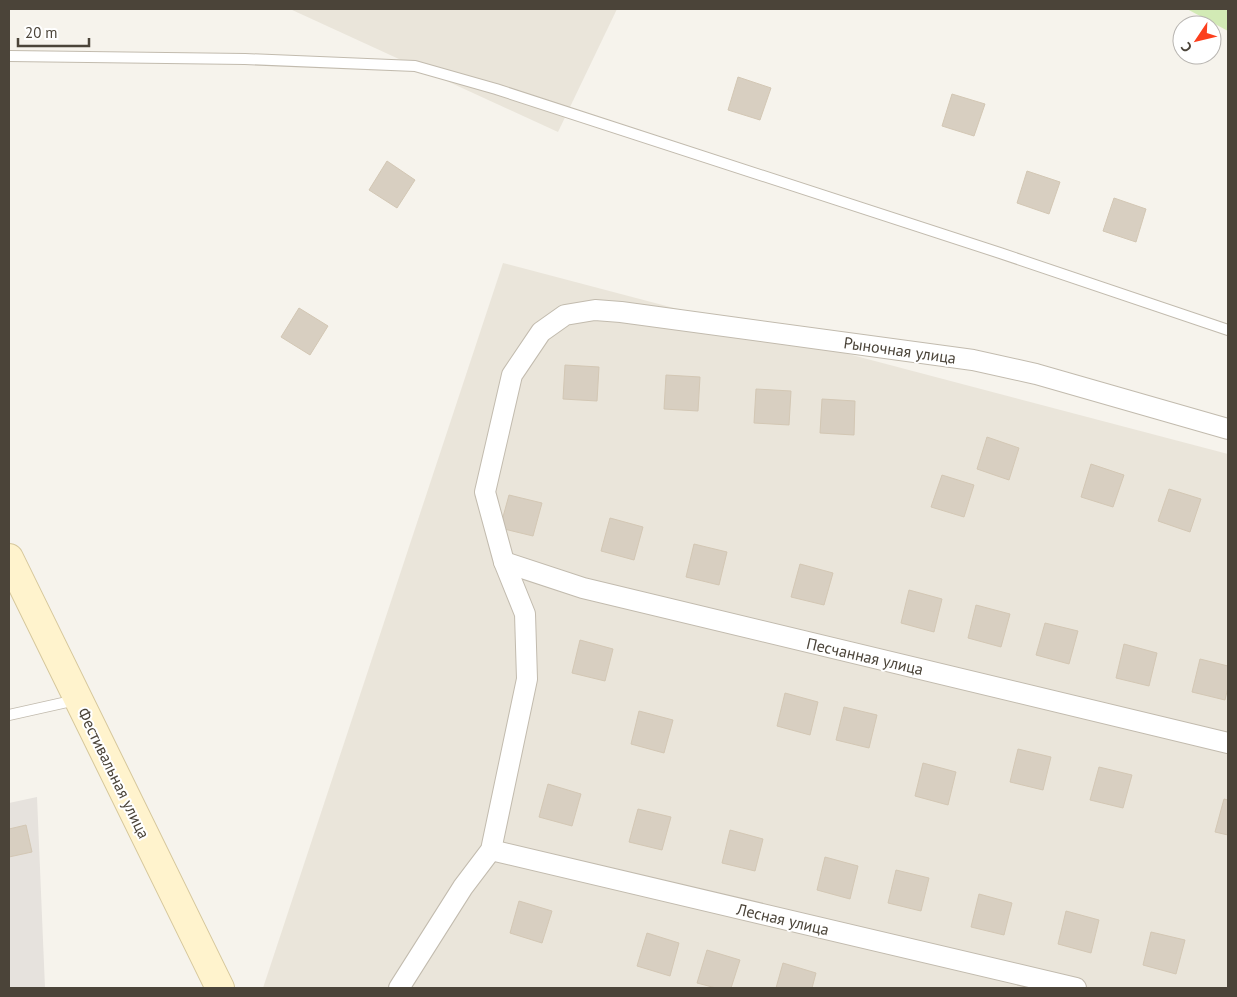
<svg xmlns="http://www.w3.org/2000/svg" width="1237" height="997" viewBox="0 0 1237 997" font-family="'PT Sans',sans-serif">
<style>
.residential{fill:#eae5da}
.industrial{fill:#e6e2dd}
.green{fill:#d2eab5}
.building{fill:#d8cfc1;stroke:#d3c7b4}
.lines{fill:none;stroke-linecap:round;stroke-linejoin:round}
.lane-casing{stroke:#c2bbae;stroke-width:12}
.street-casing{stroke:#c2bbae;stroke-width:22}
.secondary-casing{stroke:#d6c79b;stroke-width:30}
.lane{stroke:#fff;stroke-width:10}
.street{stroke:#fff;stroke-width:20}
.secondary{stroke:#fff3cd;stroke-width:28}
.labels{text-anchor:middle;stroke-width:4;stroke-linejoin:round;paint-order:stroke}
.street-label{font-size:16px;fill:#4b4439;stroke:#fff}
</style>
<rect width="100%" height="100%" fill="#f6f3ec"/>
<g class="residential">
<path d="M 290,9 L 617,9 L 558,132 Z"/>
<path d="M 503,263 L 1228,454 L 1228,988 L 263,988 Z"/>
</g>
<path class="industrial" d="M 37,797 L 45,988 L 9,988 L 9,803 Z"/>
<path class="green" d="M 1187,9 L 1228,9 L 1228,31 Z"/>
<g class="building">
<path d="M 738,77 L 771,88 L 760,120 L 728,110 Z"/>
<path d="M 952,94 L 985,104 L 974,136 L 942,126 Z"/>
<path d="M 387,161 L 415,180 L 397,208 L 369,190 Z"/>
<path d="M 1027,171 L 1060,182 L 1049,214 L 1017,203 Z"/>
<path d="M 1114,198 L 1146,209 L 1136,242 L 1103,231 Z"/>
<path d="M 299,308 L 328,326 L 310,355 L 281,337 Z"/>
<path d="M 565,365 L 599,367 L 597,401 L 563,399 Z"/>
<path d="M 666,375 L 700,377 L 698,411 L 664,409 Z"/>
<path d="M 756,389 L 791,391 L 789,425 L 754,423 Z"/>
<path d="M 822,399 L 855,401 L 854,435 L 820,433 Z"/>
<path d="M 987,437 L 1019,448 L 1009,480 L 977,469 Z"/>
<path d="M 1091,464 L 1124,475 L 1113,507 L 1081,497 Z"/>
<path d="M 942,475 L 974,485 L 964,517 L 931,507 Z"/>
<path d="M 1169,489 L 1201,499 L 1190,532 L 1158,521 Z"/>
<path d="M 509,495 L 542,503 L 533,536 L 500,528 Z"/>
<path d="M 610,518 L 643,527 L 634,560 L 601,551 Z"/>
<path d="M 694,544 L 727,552 L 719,585 L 686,577 Z"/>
<path d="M 800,564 L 833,573 L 824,605 L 791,597 Z"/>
<path d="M 909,590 L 942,599 L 934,632 L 901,623 Z"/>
<path d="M 976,605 L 1010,614 L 1001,647 L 968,638 Z"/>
<path d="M 1045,623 L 1078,631 L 1069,664 L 1036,655 Z"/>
<path d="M 580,640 L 613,649 L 605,681 L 572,673 Z"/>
<path d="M 1124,644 L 1157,653 L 1149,686 L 1116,678 Z"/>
<path d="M 1200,659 L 1228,666 L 1228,687 L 1225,700 L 1192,692 Z"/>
<path d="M 785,693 L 818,702 L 810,735 L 777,726 Z"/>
<path d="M 844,707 L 877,715 L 869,748 L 836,740 Z"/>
<path d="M 639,711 L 673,720 L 664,753 L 631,744 Z"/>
<path d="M 1018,749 L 1051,757 L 1043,790 L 1010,782 Z"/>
<path d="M 923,763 L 956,772 L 948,805 L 915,796 Z"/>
<path d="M 1099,767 L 1132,775 L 1123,808 L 1090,800 Z"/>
<path d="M 548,784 L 581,794 L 572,826 L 539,817 Z"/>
<path d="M 1224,799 L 1228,800 L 1228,835 L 1215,832 Z"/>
<path d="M 638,809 L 671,817 L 662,850 L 629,842 Z"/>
<path d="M 26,825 L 32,852 L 9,857 L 9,829 Z"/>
<path d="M 730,830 L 763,839 L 755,871 L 722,863 Z"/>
<path d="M 825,857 L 858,866 L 850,899 L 817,890 Z"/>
<path d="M 896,870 L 929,878 L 921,911 L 888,903 Z"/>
<path d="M 979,894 L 1012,903 L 1004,935 L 971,927 Z"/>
<path d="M 519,901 L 552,911 L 542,943 L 510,933 Z"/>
<path d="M 1066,911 L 1099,920 L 1091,953 L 1058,944 Z"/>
<path d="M 1151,932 L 1185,940 L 1176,974 L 1143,965 Z"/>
<path d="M 647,933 L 679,943 L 670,976 L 637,966 Z"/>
<path d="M 707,950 L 740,960 L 731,988 L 716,988 L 697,983 Z"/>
<path d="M 783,963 L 816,973 L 812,988 L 776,988 Z"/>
</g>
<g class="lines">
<g class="lane-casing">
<g id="lane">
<path d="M 9,56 L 245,59 L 415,66 L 496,89 L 1000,253 L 1228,330"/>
<path d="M 9,715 L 76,700"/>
</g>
</g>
<g class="street-casing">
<g id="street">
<path d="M 504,562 L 583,588 L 1228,743"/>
<path d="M 491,850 L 1076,988"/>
<path d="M 399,988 L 463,887 L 491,850 L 527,679 L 525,614 L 504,562 L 485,492 L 512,375 L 541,332 L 565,315 L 595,310 L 621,312 L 973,360 L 1036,374 L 1228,429"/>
</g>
</g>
<g class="secondary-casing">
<path id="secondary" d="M 9,558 L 220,988"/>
</g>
<use href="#lane" class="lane"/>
<use href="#street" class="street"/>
<use href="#secondary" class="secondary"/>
</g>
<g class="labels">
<g class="street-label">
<text transform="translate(900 350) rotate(8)" y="6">Рыночная улица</text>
<text transform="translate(865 656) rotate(13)" y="6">Песчанная улица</text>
<text transform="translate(114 773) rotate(64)" y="6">Фестивальная улица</text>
<text transform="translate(783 919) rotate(13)" y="6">Лесная улица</text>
</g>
</g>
<rect width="1237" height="997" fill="none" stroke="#4b4439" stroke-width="20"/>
<g transform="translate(1197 40) rotate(235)"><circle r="24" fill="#ffffff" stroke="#b7b4b0"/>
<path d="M0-4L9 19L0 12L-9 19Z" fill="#fc3f1d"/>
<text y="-8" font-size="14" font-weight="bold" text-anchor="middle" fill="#4b4439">С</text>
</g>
<path d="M18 38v8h71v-8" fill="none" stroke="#4b4439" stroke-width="2.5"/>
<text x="25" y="38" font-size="15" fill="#4b4439" stroke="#ffffff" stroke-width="4" paint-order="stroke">20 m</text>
</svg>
